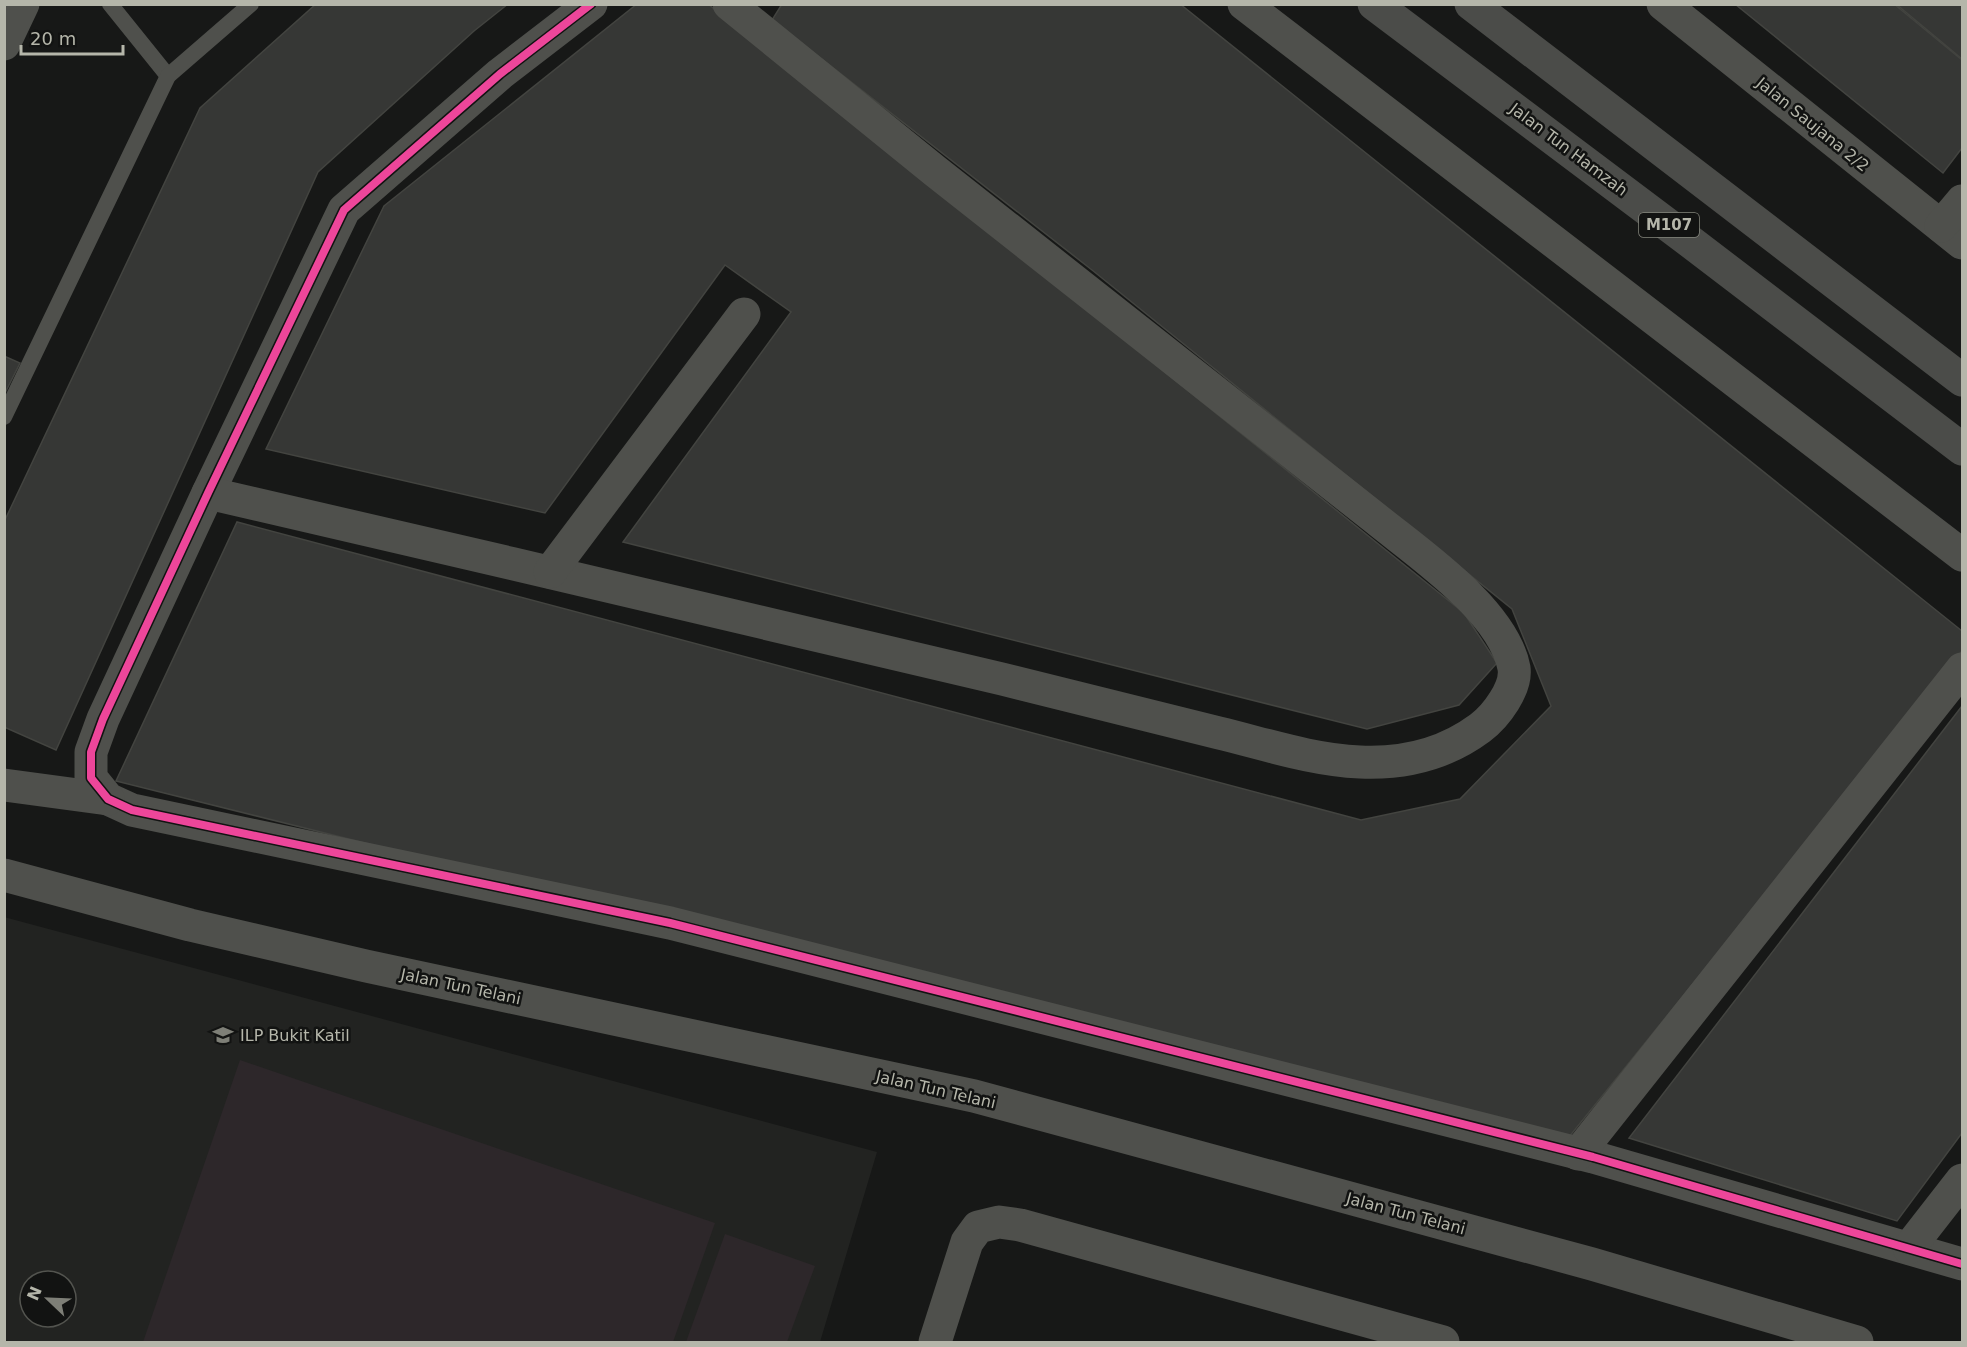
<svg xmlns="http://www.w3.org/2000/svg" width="1967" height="1347" viewBox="0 0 1967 1347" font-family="'DejaVu Sans',sans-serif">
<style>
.built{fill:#222321;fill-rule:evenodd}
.green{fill:#2d272a}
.building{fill:#363735;stroke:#434440;stroke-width:1.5}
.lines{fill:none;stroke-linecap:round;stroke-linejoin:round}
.service{stroke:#4f504c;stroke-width:16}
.minor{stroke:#4f504c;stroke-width:33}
.tertiary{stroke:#4f504c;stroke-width:33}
.primary{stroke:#4b4c49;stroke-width:33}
.cycleway-casing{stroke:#121312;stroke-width:11}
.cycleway{stroke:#ed469a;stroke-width:8}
.labels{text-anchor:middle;stroke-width:5;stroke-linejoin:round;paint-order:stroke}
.shield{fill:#121312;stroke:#84857c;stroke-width:1.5}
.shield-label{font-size:15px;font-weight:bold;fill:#b5b6aa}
.street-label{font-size:16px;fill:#b5b6aa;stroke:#121312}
.poi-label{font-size:16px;fill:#b5b6aa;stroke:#121312;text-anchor:start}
</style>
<rect width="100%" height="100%" fill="#171817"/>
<path class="built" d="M 4,917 L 877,1152 L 820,1342 L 5,1342 ZM 30,1281 L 66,1281 L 66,1317 L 30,1317 Z"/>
<g class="green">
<path d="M 240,1060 L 715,1223 L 673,1342 L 143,1342 Z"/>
<path d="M 725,1234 L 815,1266 L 787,1342 L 686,1342 Z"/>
</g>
<g class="building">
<path d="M 316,4 L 508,4 L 474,31 L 318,172 L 56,750 L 4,727 L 4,522 L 200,108 Z"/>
<path d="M 637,4 L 708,4 L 1464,613 L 1497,663 L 1459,705 L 1367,729 L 623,542 L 791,312 L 725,265 L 545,513 L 266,449 L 384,206 Z"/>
<path d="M 782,4 L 1180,4 L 1962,631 L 1962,651 L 1565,1142 L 116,781 L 237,522 L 1361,820 L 1460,799 L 1551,706 L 1512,609 L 1092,270 L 772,20 Z"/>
<path d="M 1735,4 L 1894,4 L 1962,60 L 1962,148 L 1943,173 Z"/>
<path d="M 1896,4 L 1962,4 L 1962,59 Z"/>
<path d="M 4,356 L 20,363 L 4,395 Z"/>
<path d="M 1962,706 L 1962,1133 L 1897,1221 L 1629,1138 Z"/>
</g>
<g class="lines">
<g class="service">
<path d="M 110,4 L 168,76"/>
<path d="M 4,417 L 168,76 L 251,4"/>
</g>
<g class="minor">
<path d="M 591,4 L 500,74 L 344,210 L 208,493 L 103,719 L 91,752 L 91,778 L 108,799 L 132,810 L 670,923 L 1593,1157 L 1962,1264"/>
<path d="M 1244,4 L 1962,555"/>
<path d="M 1663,4 L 1962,243"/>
<path d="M 4,44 L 23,4"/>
<path d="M 1941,226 L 1962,201"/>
<path d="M 208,493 C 473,554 737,616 1002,679 C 1074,697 1147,715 1219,733 C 1265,744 1312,760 1360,762 C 1404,764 1445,754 1480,728 C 1496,716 1517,688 1514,668 C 1503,610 1418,553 1375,518 L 935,171 L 729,4"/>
<path d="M 550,572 L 744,314"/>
<path d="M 4,785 L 108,799"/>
<path d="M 1578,1154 L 1962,669"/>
<path d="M 1909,1248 L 1962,1180"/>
<path d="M 935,1342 L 967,1242 L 978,1227 L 999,1222 L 1020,1225 L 1443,1342"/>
</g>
<path class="tertiary" d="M 4,875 L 190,925 L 366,966 L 974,1096 L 1592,1264 L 1857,1342"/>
<g class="primary">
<path d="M 1374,4 L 1684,237 L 1962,449"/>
<path d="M 1471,4 L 1962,380"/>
</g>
<g class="cycleway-casing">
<path id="cycleway" d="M 591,4 L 500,74 L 344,210 L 208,493 L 103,719 L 91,752 L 91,778 L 108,799 L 132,810 L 670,923 L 1593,1157 L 1962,1264"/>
</g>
<use href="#cycleway" class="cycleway"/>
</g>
<defs>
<g id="university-bare" transform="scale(1.62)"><path d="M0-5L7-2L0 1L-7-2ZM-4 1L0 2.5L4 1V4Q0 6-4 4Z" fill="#7e7f77" stroke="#121312" stroke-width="2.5" paint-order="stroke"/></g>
</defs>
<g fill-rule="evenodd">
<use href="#university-bare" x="223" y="1035"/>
</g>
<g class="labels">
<rect class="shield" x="1639" y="213" width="60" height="24" rx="4.5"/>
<g class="shield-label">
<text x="1669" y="230">M107</text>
</g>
<g class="street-label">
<text transform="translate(1813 124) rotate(39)" y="6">Jalan Saujana 2/2</text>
<text transform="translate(1569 149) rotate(37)" y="6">Jalan Tun Hamzah</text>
<text transform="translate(461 986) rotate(12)" y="6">Jalan Tun Telani</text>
<text transform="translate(936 1089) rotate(13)" y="6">Jalan Tun Telani</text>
<text transform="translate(1406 1213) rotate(15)" y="6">Jalan Tun Telani</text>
</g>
<g class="poi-label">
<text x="240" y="1041">ILP Bukit Katil</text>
</g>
</g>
<rect width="1967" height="1347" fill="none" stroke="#b5b6aa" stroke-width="12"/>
<g transform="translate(48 1299) rotate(293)"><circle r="28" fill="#121312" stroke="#53544f" stroke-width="1.5"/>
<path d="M0-4.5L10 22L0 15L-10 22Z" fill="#7e7f77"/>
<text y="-9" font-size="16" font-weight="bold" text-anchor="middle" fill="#b5b6aa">N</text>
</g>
<path d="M21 45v9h102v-9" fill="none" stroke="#b5b6aa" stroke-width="3"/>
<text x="30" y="45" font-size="18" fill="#b5b6aa" stroke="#121312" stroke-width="4.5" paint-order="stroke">20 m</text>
</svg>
